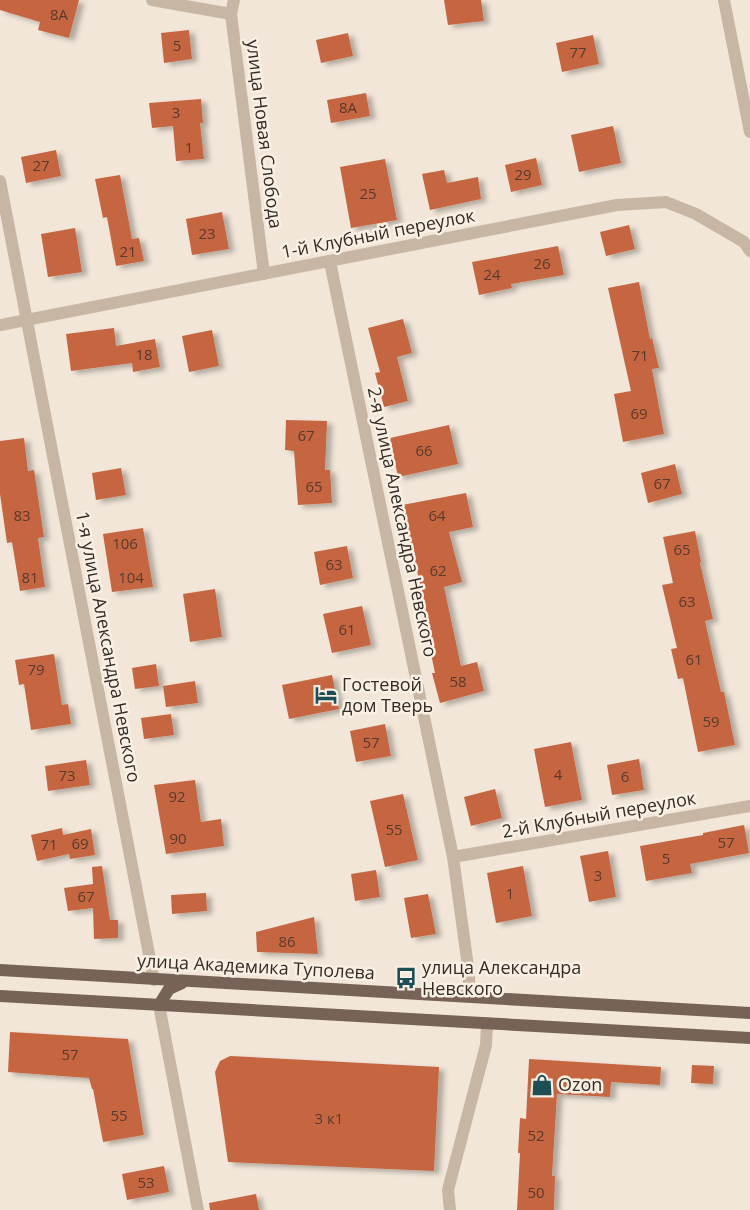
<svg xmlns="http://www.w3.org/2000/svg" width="750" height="1210" viewBox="0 0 750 1210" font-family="'Open Sans',sans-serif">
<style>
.building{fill:#c66641;filter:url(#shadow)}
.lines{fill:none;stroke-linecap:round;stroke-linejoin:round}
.minor{stroke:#c8b6a4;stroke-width:12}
.primary{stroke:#766257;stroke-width:12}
.labels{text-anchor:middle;stroke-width:5;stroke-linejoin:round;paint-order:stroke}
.number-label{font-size:15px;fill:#583a2d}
.street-label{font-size:18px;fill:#342b26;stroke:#f9f0e4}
.poi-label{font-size:18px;fill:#342b26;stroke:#f9f0e4;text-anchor:start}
</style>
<defs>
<filter id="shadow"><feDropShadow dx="5.5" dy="3" stdDeviation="2.5" flood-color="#0004"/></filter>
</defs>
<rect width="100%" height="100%" fill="#f1e6d8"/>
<g class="building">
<path d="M 0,0 L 79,0 L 69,38 L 38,30 L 40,22 L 0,10 Z"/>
<path d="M 444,0 L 481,0 L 484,21 L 448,25 Z"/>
<path d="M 189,30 L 192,59 L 164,63 L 161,33 Z"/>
<path d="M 348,33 L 353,56 L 321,63 L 316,40 Z"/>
<path d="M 593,35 L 599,64 L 562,72 L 556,43 Z"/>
<path d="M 366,93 L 370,116 L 331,123 L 327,100 Z"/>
<path d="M 201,99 L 203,123 L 200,123 L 204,159 L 176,161 L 173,126 L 152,128 L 149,103 Z"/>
<path d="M 613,126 L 621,163 L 579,172 L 571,135 Z"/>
<path d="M 56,150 L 61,176 L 26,183 L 21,157 Z"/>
<path d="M 536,158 L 542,185 L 511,192 L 505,165 Z"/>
<path d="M 385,159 L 397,220 L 351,228 L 340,167 Z"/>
<path d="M 444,170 L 447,183 L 478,177 L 481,199 L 430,210 L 422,174 Z"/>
<path d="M 120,175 L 132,239 L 139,238 L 144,261 L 116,266 L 107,217 L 103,218 L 95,179 Z"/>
<path d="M 222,212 L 229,249 L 192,255 L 186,219 Z"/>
<path d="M 629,225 L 635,249 L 606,256 L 600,232 Z"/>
<path d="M 75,228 L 82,272 L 48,277 L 41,234 Z"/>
<path d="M 558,246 L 564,275 L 511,284 L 512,288 L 479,295 L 472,262 Z"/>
<path d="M 639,282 L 650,339 L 652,338 L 659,368 L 652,369 L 664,434 L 623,442 L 614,394 L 631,391 L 608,288 Z"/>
<path d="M 403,319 L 412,353 L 397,357 L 408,401 L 384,407 L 375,373 L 380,372 L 368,328 Z"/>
<path d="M 114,328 L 116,346 L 155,339 L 160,367 L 133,372 L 132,363 L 71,371 L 66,334 Z"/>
<path d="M 212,330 L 219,366 L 189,372 L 182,336 Z"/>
<path d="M 286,420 L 327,421 L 325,470 L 330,470 L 332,503 L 298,505 L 294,451 L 285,450 Z"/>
<path d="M 449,425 L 458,464 L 398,477 L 390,438 Z"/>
<path d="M 24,438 L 28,471 L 34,470 L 44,537 L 38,538 L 45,587 L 20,591 L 12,542 L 7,543 L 0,494 L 0,441 Z"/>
<path d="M 675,464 L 682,494 L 648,503 L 641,473 Z"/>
<path d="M 121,468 L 126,495 L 96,500 L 92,473 Z"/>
<path d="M 466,493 L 473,527 L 449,532 L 462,582 L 444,587 L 461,666 L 477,662 L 484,691 L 440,703 L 432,673 L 435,673 L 422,611 L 426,610 L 402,505 Z"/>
<path d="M 143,528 L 153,587 L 112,592 L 103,534 Z"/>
<path d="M 695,531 L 701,562 L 700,563 L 713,619 L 705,621 L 721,692 L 724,692 L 735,745 L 698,752 L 683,678 L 678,679 L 671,649 L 677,648 L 662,585 L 673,583 L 663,537 Z"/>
<path d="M 347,546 L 353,578 L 320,585 L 314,552 Z"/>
<path d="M 215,589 L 222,637 L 190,642 L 183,594 Z"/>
<path d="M 362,606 L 371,645 L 332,653 L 323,614 Z"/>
<path d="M 54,654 L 62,705 L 68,704 L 71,724 L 31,730 L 24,684 L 19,685 L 15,660 Z"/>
<path d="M 156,664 L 159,686 L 135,689 L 132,668 Z"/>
<path d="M 332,675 L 339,709 L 289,719 L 282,685 Z"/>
<path d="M 195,681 L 198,703 L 166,707 L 163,686 Z"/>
<path d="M 171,714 L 174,735 L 144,739 L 141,718 Z"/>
<path d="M 385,724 L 391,756 L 356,762 L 350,731 Z"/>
<path d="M 571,742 L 582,800 L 545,807 L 534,749 Z"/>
<path d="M 639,759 L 644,790 L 612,795 L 607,765 Z"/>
<path d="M 86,760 L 90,785 L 48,791 L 45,766 Z"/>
<path d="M 195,780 L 201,822 L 221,819 L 224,846 L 166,854 L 154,785 Z"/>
<path d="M 495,789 L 502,818 L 471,826 L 464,797 Z"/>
<path d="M 403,794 L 418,860 L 385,867 L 370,801 Z"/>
<path d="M 744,825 L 749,853 L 690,864 L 692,873 L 646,881 L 640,846 L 703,835 L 703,833 Z"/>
<path d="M 62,828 L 63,835 L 91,829 L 95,855 L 70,859 L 69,854 L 37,861 L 31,835 Z"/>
<path d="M 608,851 L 616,897 L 589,902 L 580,856 Z"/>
<path d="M 102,866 L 110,920 L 118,920 L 118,938 L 94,939 L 93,908 L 68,911 L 64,888 L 93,884 L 92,867 Z"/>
<path d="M 523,866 L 532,916 L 496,923 L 487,873 Z"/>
<path d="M 376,870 L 380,897 L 355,901 L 351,874 Z"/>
<path d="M 206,893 L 207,911 L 172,914 L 171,895 Z"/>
<path d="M 428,894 L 436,934 L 411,938 L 404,898 Z"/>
<path d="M 314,917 L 318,954 L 257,952 L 256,932 Z"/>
<path d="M 10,1032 L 128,1039 L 144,1135 L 103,1142 L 93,1089 L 92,1089 L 89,1078 L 8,1072 Z"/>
<path d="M 230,1056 L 439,1067 L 434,1171 L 228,1162 L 215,1072 L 220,1061 Z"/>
<path d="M 529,1059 L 661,1067 L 660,1085 L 611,1082 L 610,1097 L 557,1094 L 552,1176 L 555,1176 L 554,1210 L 517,1210 L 520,1153 L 518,1153 L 520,1118 L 526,1119 Z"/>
<path d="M 692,1065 L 714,1066 L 713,1084 L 691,1083 Z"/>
<path d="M 164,1166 L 169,1192 L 127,1200 L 122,1174 Z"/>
<path d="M 256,1194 L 259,1210 L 210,1210 L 209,1203 Z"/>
</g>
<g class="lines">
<g class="minor">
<path d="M 152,0 L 231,14"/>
<path d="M 234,0 L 231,14 L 264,274"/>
<path d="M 724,0 L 750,132"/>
<path d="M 0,181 L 154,980"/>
<path d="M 330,262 L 453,857 L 469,974 L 469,996"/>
<path d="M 0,325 L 617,205 L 666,202 L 696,214 L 744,242 L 750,251"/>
<path d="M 453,857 L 750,806"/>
<path d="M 159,1005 L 198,1210"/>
<path d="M 450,1210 L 448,1190 L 486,1045 L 487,1023"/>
</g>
<g class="primary">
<path d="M 0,970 L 750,1013"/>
<path d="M 0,996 L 750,1038"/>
<path d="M 159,1005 L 169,989 L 182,983"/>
</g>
</g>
<defs>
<g id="hotel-bare" transform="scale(1.725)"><path d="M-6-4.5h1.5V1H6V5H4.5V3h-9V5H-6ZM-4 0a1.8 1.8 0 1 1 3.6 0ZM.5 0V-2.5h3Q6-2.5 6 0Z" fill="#1c4f55" stroke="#f9f0e4" stroke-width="2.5" paint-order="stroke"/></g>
<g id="bus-bare" transform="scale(1.725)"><path d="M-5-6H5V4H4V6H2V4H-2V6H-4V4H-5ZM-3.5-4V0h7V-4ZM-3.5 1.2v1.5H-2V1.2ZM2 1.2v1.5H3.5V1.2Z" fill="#1c4f55" stroke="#f9f0e4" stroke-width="2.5" paint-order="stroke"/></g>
<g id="shop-bare" transform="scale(1.725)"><path d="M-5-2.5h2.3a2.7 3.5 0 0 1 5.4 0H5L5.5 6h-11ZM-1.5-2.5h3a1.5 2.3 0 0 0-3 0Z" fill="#1c4f55" stroke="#f9f0e4" stroke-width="2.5" paint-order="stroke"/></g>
</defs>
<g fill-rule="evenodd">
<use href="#hotel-bare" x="326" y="695"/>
<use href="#bus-bare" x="406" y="978"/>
<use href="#shop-bare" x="542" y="1085"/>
</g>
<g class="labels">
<g class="number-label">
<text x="59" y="20">8А</text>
<text x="177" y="51">5</text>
<text x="578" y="58">77</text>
<text x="348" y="113">8А</text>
<text x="176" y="118">3</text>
<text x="189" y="153">1</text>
<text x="41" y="171">27</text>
<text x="523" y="180">29</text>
<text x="368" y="199">25</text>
<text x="207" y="239">23</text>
<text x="128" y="257">21</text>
<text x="542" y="269">26</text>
<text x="492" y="280">24</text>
<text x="144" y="360">18</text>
<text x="640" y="361">71</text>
<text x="639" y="419">69</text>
<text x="306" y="441">67</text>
<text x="424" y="456">66</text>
<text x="662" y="489">67</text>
<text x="314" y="492">65</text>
<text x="22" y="521">83</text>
<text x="437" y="521">64</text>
<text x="125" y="549">106</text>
<text x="682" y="555">65</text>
<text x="334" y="570">63</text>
<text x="438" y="576">62</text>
<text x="30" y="583">81</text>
<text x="131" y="583">104</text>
<text x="687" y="607">63</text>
<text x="347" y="635">61</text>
<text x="694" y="665">61</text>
<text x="36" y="675">79</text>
<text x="458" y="687">58</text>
<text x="711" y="727">59</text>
<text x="371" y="748">57</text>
<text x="558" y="780">4</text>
<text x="67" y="781">73</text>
<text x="625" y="782">6</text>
<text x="177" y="802">92</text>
<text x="394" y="835">55</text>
<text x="178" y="844">90</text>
<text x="726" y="848">57</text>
<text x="80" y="849">69</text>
<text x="49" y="850">71</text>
<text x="666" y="864">5</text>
<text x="598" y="881">3</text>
<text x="510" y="899">1</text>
<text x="86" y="902">67</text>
<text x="287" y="947">86</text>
<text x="70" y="1060">57</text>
<text x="119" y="1121">55</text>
<text x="329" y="1124">3 к1</text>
<text x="536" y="1141">52</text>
<text x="146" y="1188">53</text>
<text x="536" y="1198">50</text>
</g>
<g class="street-label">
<text transform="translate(264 134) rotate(83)" y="6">улица Новая Слобода</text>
<text transform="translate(378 234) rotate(-11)" y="6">1-й Клубный переулок</text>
<text transform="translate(402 522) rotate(78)" y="6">2-я улица Александра Невского</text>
<text transform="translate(108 647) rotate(79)" y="6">1-я улица Александра Невского</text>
<text transform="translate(599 815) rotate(-10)" y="6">2-й Клубный переулок</text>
<text transform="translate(256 967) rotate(3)" y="6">улица Академика Туполева</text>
</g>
<g class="poi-label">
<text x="342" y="691">Гостевой<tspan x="342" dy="21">дом Тверь</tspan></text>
<text x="422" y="974">улица Александра<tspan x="422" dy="21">Невского</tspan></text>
<text x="558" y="1091">Ozon</text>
</g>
</g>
</svg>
